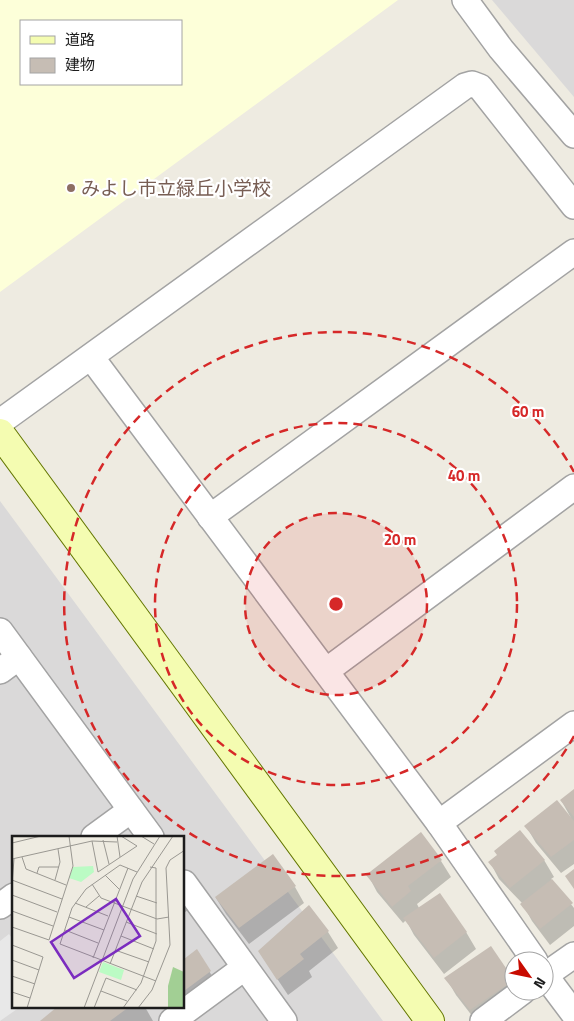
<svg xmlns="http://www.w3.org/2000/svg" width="574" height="1021" viewBox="0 0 574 1021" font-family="'Titillium Web','Noto Sans JP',sans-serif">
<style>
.residential{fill:#dad9d9;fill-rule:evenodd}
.education{fill:#fdffd9;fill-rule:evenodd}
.parking{fill:#e8e8e8}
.shadow{fill:#0003}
.building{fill:#c6bdb4}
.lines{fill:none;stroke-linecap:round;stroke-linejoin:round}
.street-casing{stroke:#a3a3a3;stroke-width:28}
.secondary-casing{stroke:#637600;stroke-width:30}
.street{stroke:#fff;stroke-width:25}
.secondary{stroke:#f4fcb1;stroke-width:28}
.ring{fill:none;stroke:#d62828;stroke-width:2.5;stroke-dasharray:9 6}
.education-dot{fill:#8d6e63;stroke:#fff;stroke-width:2}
.labels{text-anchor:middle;stroke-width:4.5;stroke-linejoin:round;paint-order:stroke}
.education-label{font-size:19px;fill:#785e54;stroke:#fff;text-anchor:start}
.inset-road{fill:none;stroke:#9a9892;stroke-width:1}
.view{fill:#7b2cbf;fill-opacity:0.15;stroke:#7b2cbf;stroke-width:2.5}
.inset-edge{fill:none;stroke:#1c1c1c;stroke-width:2.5}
.centre{fill:#d62828;stroke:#fff;stroke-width:2.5}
.ring-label{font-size:15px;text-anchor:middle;font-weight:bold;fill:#d62828;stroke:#fff;stroke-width:4.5;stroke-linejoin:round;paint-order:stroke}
</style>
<rect width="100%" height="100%" fill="#eeebe1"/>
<g class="residential">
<path d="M 492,0 L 574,0 L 574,97 Z"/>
<path d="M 0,501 L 383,1021 L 0,1021 ZM 14,837 L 184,837 L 184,1007 L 14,1007 Z"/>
</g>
<path class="education" d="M 0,0 L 398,0 L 0,292 ZM 21,21 L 181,21 L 181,84 L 21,84 Z"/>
<path class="parking" d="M 9,934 L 14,941 L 14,1007 L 20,1007 L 0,1021 L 0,941 Z"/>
<g class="shadow">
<path d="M 574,791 L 574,864 L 561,873 L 536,843 L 526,826 L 571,818 L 561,800 Z"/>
<path d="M 544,860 L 554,877 L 551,879 L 574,908 L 574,926 L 550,945 L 532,921 L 522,903 L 499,879 L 490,862 Z"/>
<path d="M 441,861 L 451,877 L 417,904 L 419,908 L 466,932 L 476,949 L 444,974 L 414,935 L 406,920 L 403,923 L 377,892 L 368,875 Z"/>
<path d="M 295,887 L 304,903 L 249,944 L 226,914 L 216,898 Z"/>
<path d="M 184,899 L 189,909 L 184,913 Z"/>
<path d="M 309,907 L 328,932 L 338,948 L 309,971 L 312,977 L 288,995 L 270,968 Z"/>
<path d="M 491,948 L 514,980 L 514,991 L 476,1021 L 456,995 L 446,978 Z"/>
<path d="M 196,951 L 220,988 L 174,1021 L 164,1007 L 184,1007 L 184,961 Z"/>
<path d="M 59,1007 L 145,1007 L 153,1021 L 42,1021 Z"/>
</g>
<g class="building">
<path d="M 574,789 L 574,817 L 560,800 Z"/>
<path d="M 557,800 L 574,821 L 574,840 L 551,857 L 524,826 Z"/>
<path d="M 520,830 L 545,860 L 510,888 L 488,862 L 497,855 L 494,851 Z"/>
<path d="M 421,832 L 442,860 L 408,886 L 411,891 L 392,907 L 366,875 Z"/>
<path d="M 273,854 L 296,886 L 239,928 L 215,897 Z"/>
<path d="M 574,869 L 574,889 L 565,876 Z"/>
<path d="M 552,879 L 573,903 L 540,929 L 520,904 Z"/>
<path d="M 440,893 L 467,932 L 434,958 L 403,918 Z"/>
<path d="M 309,905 L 329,931 L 300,954 L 304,959 L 277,980 L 258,951 Z"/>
<path d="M 491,946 L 514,980 L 470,1010 L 444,978 Z"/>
<path d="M 197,949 L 211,971 L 184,991 L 184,959 Z"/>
<path d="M 57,1007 L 129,1007 L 110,1021 L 40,1021 Z"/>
</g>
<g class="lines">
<g class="street-casing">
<g id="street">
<path d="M 465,0 L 501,49 L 574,135"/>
<path d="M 91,357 L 439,823 L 535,961"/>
<path d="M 0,422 L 465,86 L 472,84 L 480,87 L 574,206"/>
<path d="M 210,517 L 574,252"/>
<path d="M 0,631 L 151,837"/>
<path d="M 0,671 L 19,657"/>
<path d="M 326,671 L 574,487"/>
<path d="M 439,823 L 574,724"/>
<path d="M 94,837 L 131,810"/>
<path d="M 184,883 L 284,1021"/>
<path d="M 0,906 L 14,896"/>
<path d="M 544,974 L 574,1014"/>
<path d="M 544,976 L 574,955"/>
<path d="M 172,1021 L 244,968"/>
<path d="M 483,1021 L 523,991"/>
</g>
</g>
<g class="secondary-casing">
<path id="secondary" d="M 0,433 L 430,1021"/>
</g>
<use href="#street" class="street"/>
<use href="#secondary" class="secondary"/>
</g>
<circle cx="336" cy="604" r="91" fill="#d62828" fill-opacity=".12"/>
<g class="ring">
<circle cx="336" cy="604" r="91"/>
<circle cx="336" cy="604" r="181"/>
<path d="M574 736A272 272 0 1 1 574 472"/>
</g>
<circle class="education-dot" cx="71" cy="188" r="5"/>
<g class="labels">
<g class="education-label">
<text x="81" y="195">みよし市立緑丘小学校</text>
</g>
</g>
<g transform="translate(12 836)">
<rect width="172" height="172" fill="#eeebe1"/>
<path d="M 161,131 L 172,136 L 172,172 L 156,172 L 156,150 Z" fill="#a2cf94"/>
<path d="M 81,30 L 82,36 L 69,46 L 57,42 L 61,31 ZM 91,126 L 112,134 L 109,144 L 87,136 Z" fill="#bbfbc4"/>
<path class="inset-road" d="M 105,0 L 108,21M 129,0 L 142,8M 91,4 L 97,28M 80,5 L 86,36 L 125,10 L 109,0M 0,7 L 29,0M 10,21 L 14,33 L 54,49M 0,23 L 80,5 L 105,6M 125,36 L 108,29 L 74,53 L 60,72 L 48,108 L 144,145M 25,37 L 27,31 L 47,31M 93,39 L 107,53M 0,44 L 50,63M 43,44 L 48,26 L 46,13M 0,48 L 2,23M 80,48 L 89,62 L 145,83 L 157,81M 0,59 L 45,76M 124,60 L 145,67M 63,67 L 96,80M 74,71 L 87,60M 0,75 L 41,90M 57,81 L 92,94M 114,86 L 145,98M 0,91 L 37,104 L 61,30 L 57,0M 53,94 L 86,107M 109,100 L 142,113M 0,109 L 31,121 L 15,172M 103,114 L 137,126M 81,122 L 116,32M 0,124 L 27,134M 98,128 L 130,46 L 161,0M 0,140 L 23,148M 89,155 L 115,165M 0,156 L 18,162M 72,172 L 121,43 L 148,0M 82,172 L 94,142 L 125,154M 111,172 L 129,147 L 144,105 L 144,32 L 138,31M 126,172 L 140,154 L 158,109 L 154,32 L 158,24 L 173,14"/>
<path class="view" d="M 104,63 L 128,100 L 62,142 L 39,106 Z"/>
<rect width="172" height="172" class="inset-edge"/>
</g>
<circle cx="336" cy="604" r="8" class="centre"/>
<g class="ring-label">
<text x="528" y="417">60 m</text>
<text x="464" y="481">40 m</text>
<text x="400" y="545">20 m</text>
</g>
<rect x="20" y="20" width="162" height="65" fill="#ffffff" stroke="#a4a4a4"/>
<rect x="30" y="36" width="25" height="8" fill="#f4fcb1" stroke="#a4a4a4"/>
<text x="65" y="45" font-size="15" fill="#1c1c1c">道路</text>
<rect x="30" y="58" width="25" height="15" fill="#c6bdb4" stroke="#a4a4a4"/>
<text x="65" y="70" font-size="15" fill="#1c1c1c">建物</text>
<g transform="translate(529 976) rotate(123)"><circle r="24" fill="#ffffff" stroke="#a4a4a4"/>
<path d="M0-4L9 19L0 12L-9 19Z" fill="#c80b00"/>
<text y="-8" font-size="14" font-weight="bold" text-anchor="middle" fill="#1c1c1c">N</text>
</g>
</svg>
